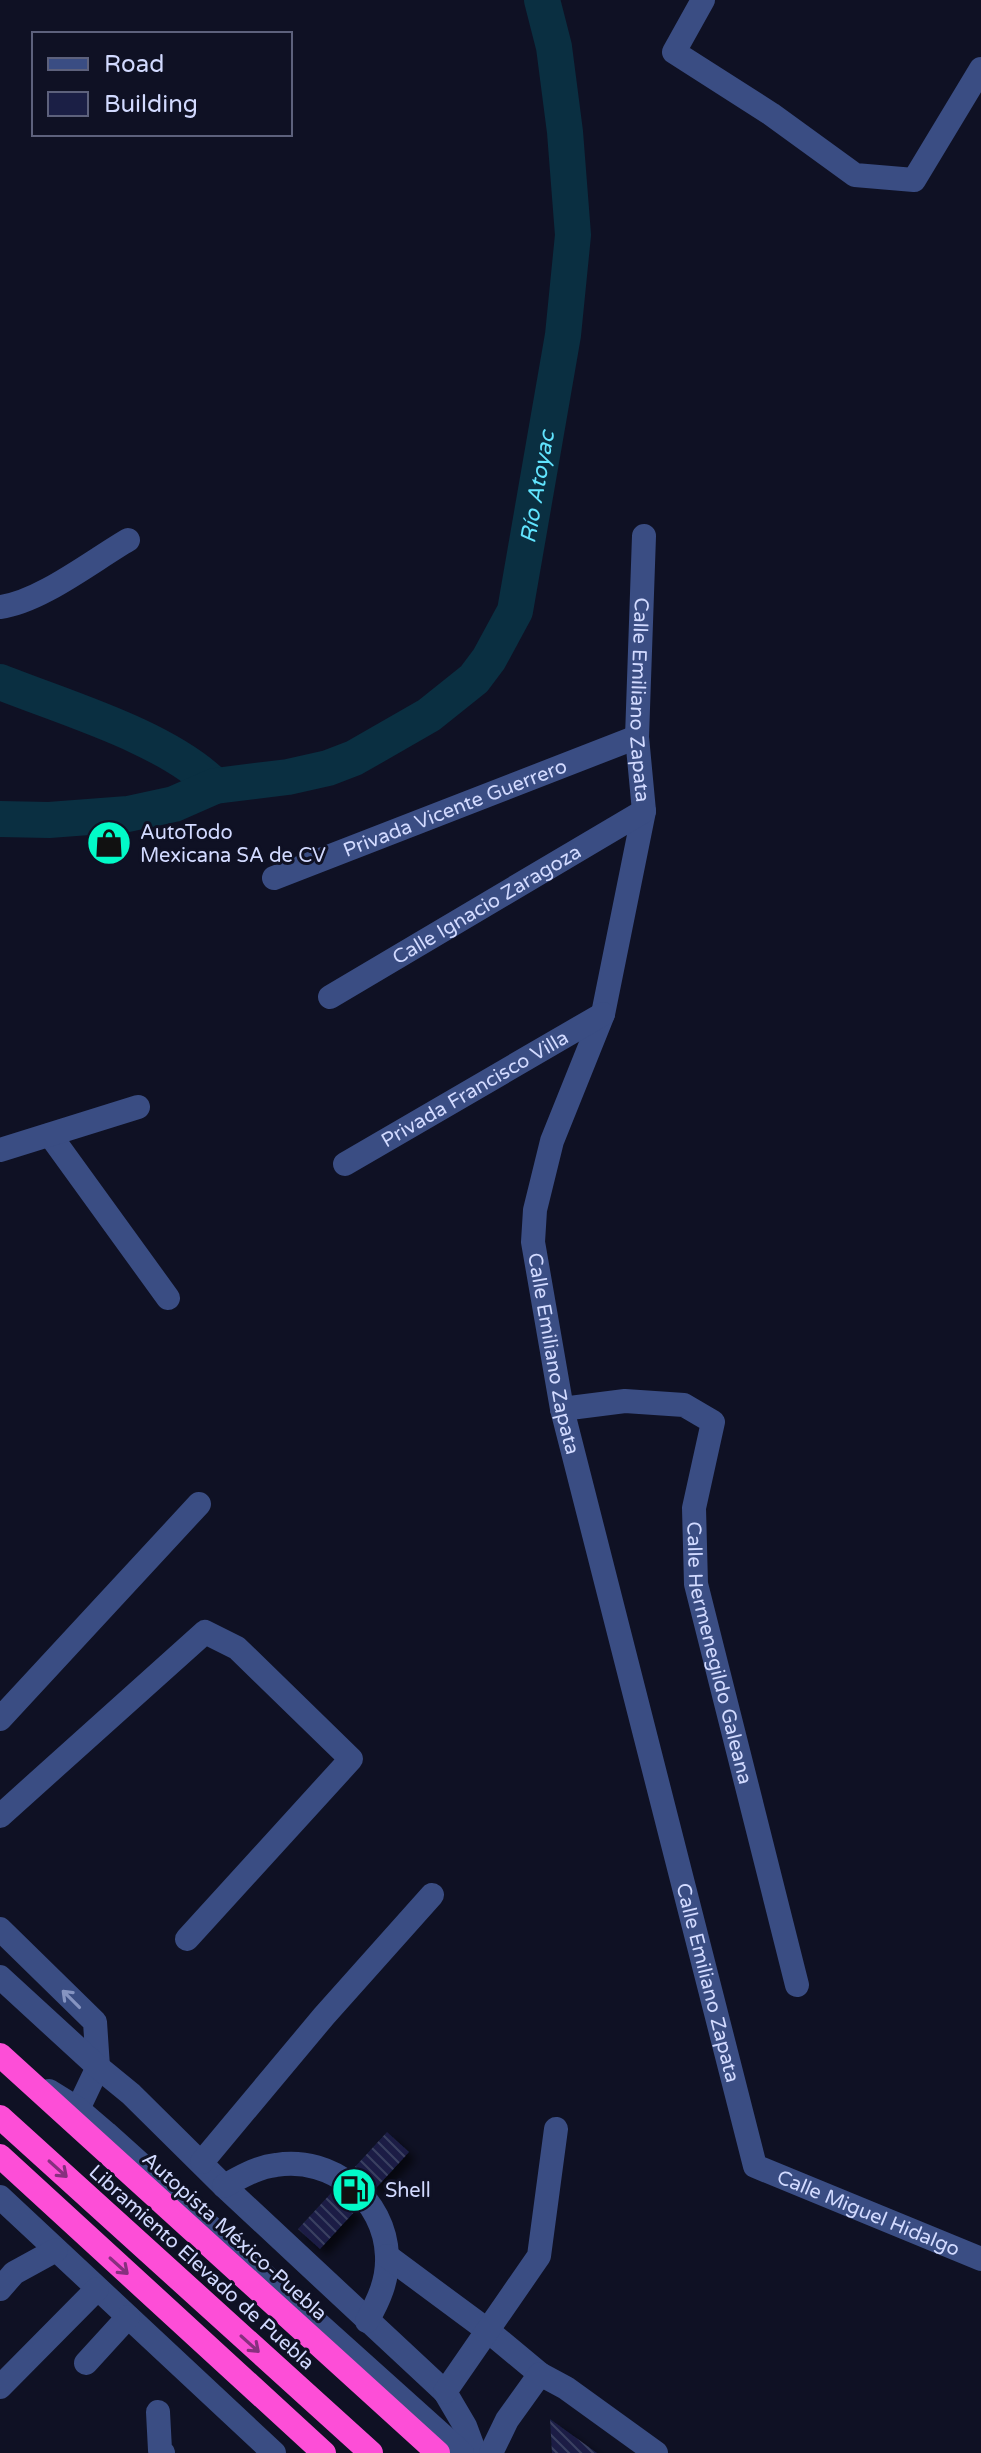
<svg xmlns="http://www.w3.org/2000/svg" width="981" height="2453" viewBox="0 0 981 2453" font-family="'Varela Round',sans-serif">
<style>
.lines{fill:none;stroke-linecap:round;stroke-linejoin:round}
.river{stroke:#0a2f41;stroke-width:36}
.building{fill:url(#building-back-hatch);filter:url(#shadow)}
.minor{stroke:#3a4d83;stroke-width:24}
.highway{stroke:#fd4ed7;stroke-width:24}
.oneway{stroke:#8694c1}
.oneway2{stroke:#86307e}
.labels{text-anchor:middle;stroke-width:6;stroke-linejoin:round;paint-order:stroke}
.street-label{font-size:20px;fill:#d2daff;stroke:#0f1124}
.poi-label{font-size:20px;fill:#d2daff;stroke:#0f1124;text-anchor:start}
.water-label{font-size:22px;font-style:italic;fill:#61e4fe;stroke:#0f1124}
</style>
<defs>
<pattern id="building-back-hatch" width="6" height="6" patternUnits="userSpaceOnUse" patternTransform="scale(2)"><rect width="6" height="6" fill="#1b1f45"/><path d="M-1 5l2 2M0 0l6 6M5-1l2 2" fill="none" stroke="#3b3f61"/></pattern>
<filter id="shadow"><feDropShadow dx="7" dy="7" stdDeviation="4" flood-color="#0009"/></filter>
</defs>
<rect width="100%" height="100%" fill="#0f1124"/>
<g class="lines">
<g class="river">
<path d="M 0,682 C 65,708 166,737 215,786"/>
<path id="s1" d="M 0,819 L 49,820 L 128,814 L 174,804 L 215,786 L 288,777 L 328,768 L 354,758 L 429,715 L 474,679 L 489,659 L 515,611 L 563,335 L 573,235 L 565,132 L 554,47 L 542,0"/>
</g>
</g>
<g class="building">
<path d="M 387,2132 L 409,2152 L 376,2188 L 353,2169 Z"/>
<path d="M 333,2191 L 355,2211 L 320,2249 L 298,2229 Z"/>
<path d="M 550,2419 L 597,2453 L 552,2453 Z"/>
</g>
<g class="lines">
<g class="minor">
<path d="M 703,0 L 674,52 L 771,114 L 855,175 L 914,180 L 981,69"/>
<path id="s2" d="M 644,536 L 637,737 L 644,811 L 603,1014 L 552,1141 L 535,1210 L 533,1242 L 562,1409 L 755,2166 L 981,2259"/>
<path d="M 0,607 C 40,602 92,561 128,540"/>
<path id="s3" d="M 274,878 L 637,737"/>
<path id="s4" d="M 330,997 L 644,811"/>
<path d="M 50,1135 L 168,1298"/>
<path d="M 0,1150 L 138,1107"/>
<path id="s5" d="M 345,1164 L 603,1014"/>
<path id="s6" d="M 562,1409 L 625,1401 L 684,1405 L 713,1422 L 694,1508 L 696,1584 L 797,1985"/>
<path d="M 0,1719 L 199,1504"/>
<path d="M 0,1816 L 205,1632 L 237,1648 L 351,1759 L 187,1939"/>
<path d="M 0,1929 L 95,2022 L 98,2067 L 78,2109"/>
<path d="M 0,1977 L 98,2067 L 131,2094 L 224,2186 L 445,2392 L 465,2426 L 475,2453"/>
<path d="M 49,2091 L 78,2109 L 106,2133 L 462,2453"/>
<path d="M 202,2162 L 324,2016 L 432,1895"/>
<path d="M 224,2186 C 241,2177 257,2167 276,2165 C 332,2156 385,2199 387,2256 C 388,2280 379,2300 367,2321"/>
<path d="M 0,2197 L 274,2453"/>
<path d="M 387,2256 L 487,2330 L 540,2374"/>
<path d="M 0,2289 L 14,2273 L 56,2250"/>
<path d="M 86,2363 L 128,2317"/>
<path d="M 0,2387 L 97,2289"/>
<path d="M 445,2392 L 539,2256 L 556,2129"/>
<path d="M 158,2412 L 160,2450 L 163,2453"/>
<path d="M 491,2453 L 507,2420 L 540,2374 L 566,2388 L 656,2453"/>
</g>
<g class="highway">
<path d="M 0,2055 L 438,2453"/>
<path d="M 0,2117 L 371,2453"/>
<path d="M 0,2156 L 324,2453"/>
</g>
</g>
<defs><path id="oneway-shaft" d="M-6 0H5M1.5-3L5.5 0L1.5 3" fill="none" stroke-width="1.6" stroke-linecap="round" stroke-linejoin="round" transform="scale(2)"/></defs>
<use class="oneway" href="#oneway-shaft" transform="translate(71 1999) rotate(-135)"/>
<g class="oneway2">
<use href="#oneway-shaft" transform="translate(58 2169) rotate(42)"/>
<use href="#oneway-shaft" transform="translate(119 2266) rotate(42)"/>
<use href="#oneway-shaft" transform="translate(250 2344) rotate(42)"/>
</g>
<defs>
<g id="shop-disc" transform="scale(2.3)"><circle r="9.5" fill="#02fac8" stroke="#0f1124"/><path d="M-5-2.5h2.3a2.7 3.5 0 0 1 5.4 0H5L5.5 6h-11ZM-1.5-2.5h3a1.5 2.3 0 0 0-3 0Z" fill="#111"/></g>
<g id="fuel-disc" transform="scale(2.3)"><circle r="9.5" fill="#02fac8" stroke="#0f1124"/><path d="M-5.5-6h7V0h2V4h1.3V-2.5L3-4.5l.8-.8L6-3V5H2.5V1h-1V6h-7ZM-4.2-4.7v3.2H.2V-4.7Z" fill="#111"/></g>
</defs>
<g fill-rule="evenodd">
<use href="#shop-disc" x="109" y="843"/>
<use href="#fuel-disc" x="354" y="2190"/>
</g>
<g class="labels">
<g class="street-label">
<text dy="7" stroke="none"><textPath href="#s2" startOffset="164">Calle Emiliano Zapata</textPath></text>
<text dy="7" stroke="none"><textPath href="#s3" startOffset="194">Privada Vicente Guerrero</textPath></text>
<text dy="7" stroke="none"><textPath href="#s4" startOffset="182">Calle Ignacio Zaragoza</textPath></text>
<text dy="7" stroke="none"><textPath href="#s5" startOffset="150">Privada Francisco Villa</textPath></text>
<text dy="7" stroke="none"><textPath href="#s2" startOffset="836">Calle Emiliano Zapata</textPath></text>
<text dy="7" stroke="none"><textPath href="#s6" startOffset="392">Calle Hermenegildo Galeana</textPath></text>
<text dy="7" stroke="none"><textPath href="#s2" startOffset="1484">Calle Emiliano Zapata</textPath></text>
<text dy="7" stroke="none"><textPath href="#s2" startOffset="1796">Calle Miguel Hidalgo</textPath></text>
<text transform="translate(235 2236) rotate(42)" y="7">Autopista México-Puebla</text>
<text transform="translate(202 2267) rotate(42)" y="7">Libramiento Elevado de Puebla</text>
</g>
<g class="poi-label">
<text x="140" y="839">AutoTodo<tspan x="140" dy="23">Mexicana SA de CV</tspan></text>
<text x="385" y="2197">Shell</text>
</g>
<g class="water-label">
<text dy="8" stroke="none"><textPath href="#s1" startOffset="712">Río Atoyac</textPath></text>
</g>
</g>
<rect x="32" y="32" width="260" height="104" fill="#0f1124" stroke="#5d617c" stroke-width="2"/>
<rect x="48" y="58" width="40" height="12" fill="#3a4d83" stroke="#5d617c" stroke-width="2"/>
<text x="104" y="72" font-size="24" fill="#d2daff">Road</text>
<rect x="48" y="92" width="40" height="24" fill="#1b1f45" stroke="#5d617c" stroke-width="2"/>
<text x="104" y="112" font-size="24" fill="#d2daff">Building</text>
</svg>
